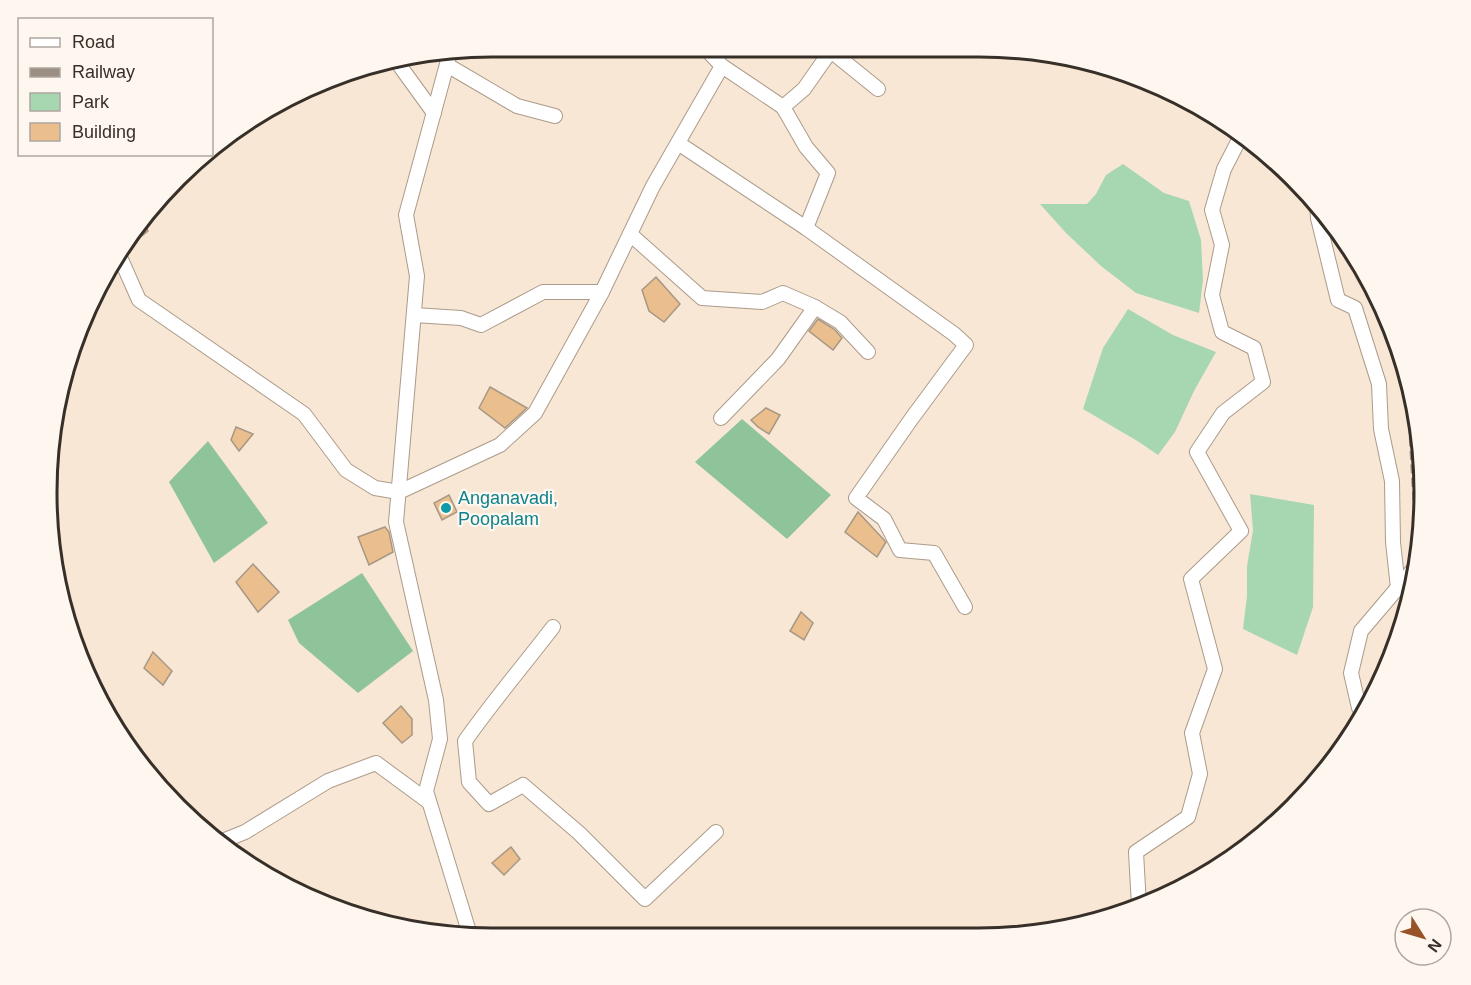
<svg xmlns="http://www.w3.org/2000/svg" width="1471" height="985" viewBox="0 0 1471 985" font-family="Helvetica,sans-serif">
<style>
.green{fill:#a7d7b1}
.forest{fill:#8fc49b}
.building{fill:#eabe8d;stroke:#a79785;stroke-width:1.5}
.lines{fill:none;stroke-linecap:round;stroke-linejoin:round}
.minor-casing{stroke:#ac9b8a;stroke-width:16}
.minor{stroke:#fff;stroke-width:14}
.rail{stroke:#9b8e82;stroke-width:4;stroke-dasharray:9 4.5;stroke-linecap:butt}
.culture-dot{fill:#0f9aa8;stroke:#fef7ef;stroke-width:2}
.labels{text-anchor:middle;stroke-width:4.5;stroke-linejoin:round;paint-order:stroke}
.culture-label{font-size:18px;fill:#0d838f;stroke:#fef7ef;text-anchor:start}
.rim{fill:none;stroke:#373029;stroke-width:3}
</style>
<rect width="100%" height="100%" fill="#f9e7d5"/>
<g class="green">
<path d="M 1123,164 L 1164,193 L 1189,201 L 1201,240 L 1203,280 L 1199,313 L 1136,293 L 1101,266 L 1066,233 L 1040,204 L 1087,204 L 1096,194 L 1106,175 Z"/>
<path d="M 1128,309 L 1173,335 L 1216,352 L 1194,391 L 1175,432 L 1158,455 L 1139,442 L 1083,409 L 1103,348 Z"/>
<path d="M 1250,494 L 1314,505 L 1313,607 L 1297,655 L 1243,629 L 1247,596 L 1247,566 L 1253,530 Z"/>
</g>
<g class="forest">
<path d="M 742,419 L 831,495 L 787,539 L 695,462 Z"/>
<path d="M 208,441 L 268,523 L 214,563 L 169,482 Z"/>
<path d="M 362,573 L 413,651 L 358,693 L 299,643 L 288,620 Z"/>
</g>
<g class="building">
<path d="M 141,219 L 148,231 L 125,249 L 124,247 Z"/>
<path d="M 656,277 L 680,304 L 664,322 L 649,311 L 642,290 Z"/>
<path d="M 818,319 L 834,329 L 842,338 L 833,350 L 809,331 Z"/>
<path d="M 490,387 L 527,408 L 505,428 L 479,408 Z"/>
<path d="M 766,408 L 780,415 L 769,434 L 758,427 L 751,420 Z"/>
<path d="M 236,427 L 253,434 L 239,451 L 231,440 Z"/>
<path d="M 449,495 L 457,512 L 442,520 L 434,503 Z"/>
<path d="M 858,512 L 886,542 L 877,557 L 845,532 Z"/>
<path d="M 385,527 L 389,532 L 393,552 L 369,565 L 358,537 Z"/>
<path d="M 253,564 L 279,592 L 258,612 L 236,582 Z"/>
<path d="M 801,612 L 813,623 L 804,640 L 790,631 Z"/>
<path d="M 153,652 L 172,671 L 163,685 L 144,668 Z"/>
<path d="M 401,706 L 412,719 L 412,735 L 402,743 L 383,723 Z"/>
<path d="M 511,847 L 520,859 L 504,875 L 492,863 Z"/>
</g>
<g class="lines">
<g class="minor-casing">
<g id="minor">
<path d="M 705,48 L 722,66 L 783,107 L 806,147 L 828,173 L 806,228"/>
<path d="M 831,51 L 878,89"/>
<path d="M 450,53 L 406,215 L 417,276 L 396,522 L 436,700 L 440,739 L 426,791 L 470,935"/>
<path d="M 397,62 L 434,113"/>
<path d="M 447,65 L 517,106 L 555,116"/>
<path d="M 783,107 L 804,89 L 832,49"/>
<path d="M 678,143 L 806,228 L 954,334 L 966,345 L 912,418 L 856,498 L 884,519 L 900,550 L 934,553 L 965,607"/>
<path d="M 1317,204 L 1318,218 L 1338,300 L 1355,308 L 1379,384 L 1381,429 L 1392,481 L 1393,542 L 1398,588"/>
<path d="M 630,234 L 702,298 L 762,302 L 783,293 L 815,307 L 778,359 L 721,418"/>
<path d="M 119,255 L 139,300 L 304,414 L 346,470 L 375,488 L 399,492 L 500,445 L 535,413 L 602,292 L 653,186 L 722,66"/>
<path d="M 815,307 L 840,322 L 868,352"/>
<path d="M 414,315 L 461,318 L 481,325 L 543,292 L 602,292"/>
<path d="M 553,627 C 524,665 493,701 465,741 L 469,782 L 489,804 L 523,785 L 579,833 L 645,899 L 716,832"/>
<path d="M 1359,708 L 1351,673 L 1361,631 L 1417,565"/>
<path d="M 220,842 L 245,832 L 328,781 L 376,763 L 429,802"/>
<path d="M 1139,906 L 1136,852 L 1188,817 L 1200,774 L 1192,733 L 1215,669 L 1191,579 L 1241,531 L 1197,452 L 1223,413 L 1263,382 L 1254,348 L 1222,332 L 1212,295 L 1222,245 L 1212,210 L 1224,169 L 1241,136"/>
</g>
</g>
<use href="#minor" class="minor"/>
<path class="rail" d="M 1407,370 L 1418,564"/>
</g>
<circle class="culture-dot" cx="446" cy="508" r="6"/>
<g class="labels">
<g class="culture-label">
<text x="458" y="504">Anganavadi,<tspan x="458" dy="21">Poopalam</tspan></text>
</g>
</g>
<path d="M0 0H1471V985H0ZM492 57H979A435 435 0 0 1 1414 492V493A435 435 0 0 1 979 928H492A435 435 0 0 1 57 493V492A435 435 0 0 1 492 57Z" fill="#fef7ef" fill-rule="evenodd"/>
<path class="rim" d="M492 57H979A435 435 0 0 1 1414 492V493A435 435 0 0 1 979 928H492A435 435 0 0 1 57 493V492A435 435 0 0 1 492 57Z"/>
<rect x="18" y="18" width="195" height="138" fill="#fef7ef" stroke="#aea7a0" stroke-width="1.5"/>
<rect x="30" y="38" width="30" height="9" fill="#ffffff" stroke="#aea7a0" stroke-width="1.5"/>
<text x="72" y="48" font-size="18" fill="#373029">Road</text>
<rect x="30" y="68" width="30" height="9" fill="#9b8e82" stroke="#aea7a0" stroke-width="1.5"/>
<text x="72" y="78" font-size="18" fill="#373029">Railway</text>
<rect x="30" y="93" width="30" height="18" fill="#a7d7b1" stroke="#aea7a0" stroke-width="1.5"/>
<text x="72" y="108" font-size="18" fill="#373029">Park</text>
<rect x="30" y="123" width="30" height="18" fill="#eabe8d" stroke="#aea7a0" stroke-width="1.5"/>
<text x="72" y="138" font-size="18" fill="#373029">Building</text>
<g transform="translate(1423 937) rotate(127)"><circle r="28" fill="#fef7ef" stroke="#aea7a0" stroke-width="1.5"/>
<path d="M0-4.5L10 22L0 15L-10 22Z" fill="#985427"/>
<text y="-9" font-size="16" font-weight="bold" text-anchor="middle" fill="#373029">N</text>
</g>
</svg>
